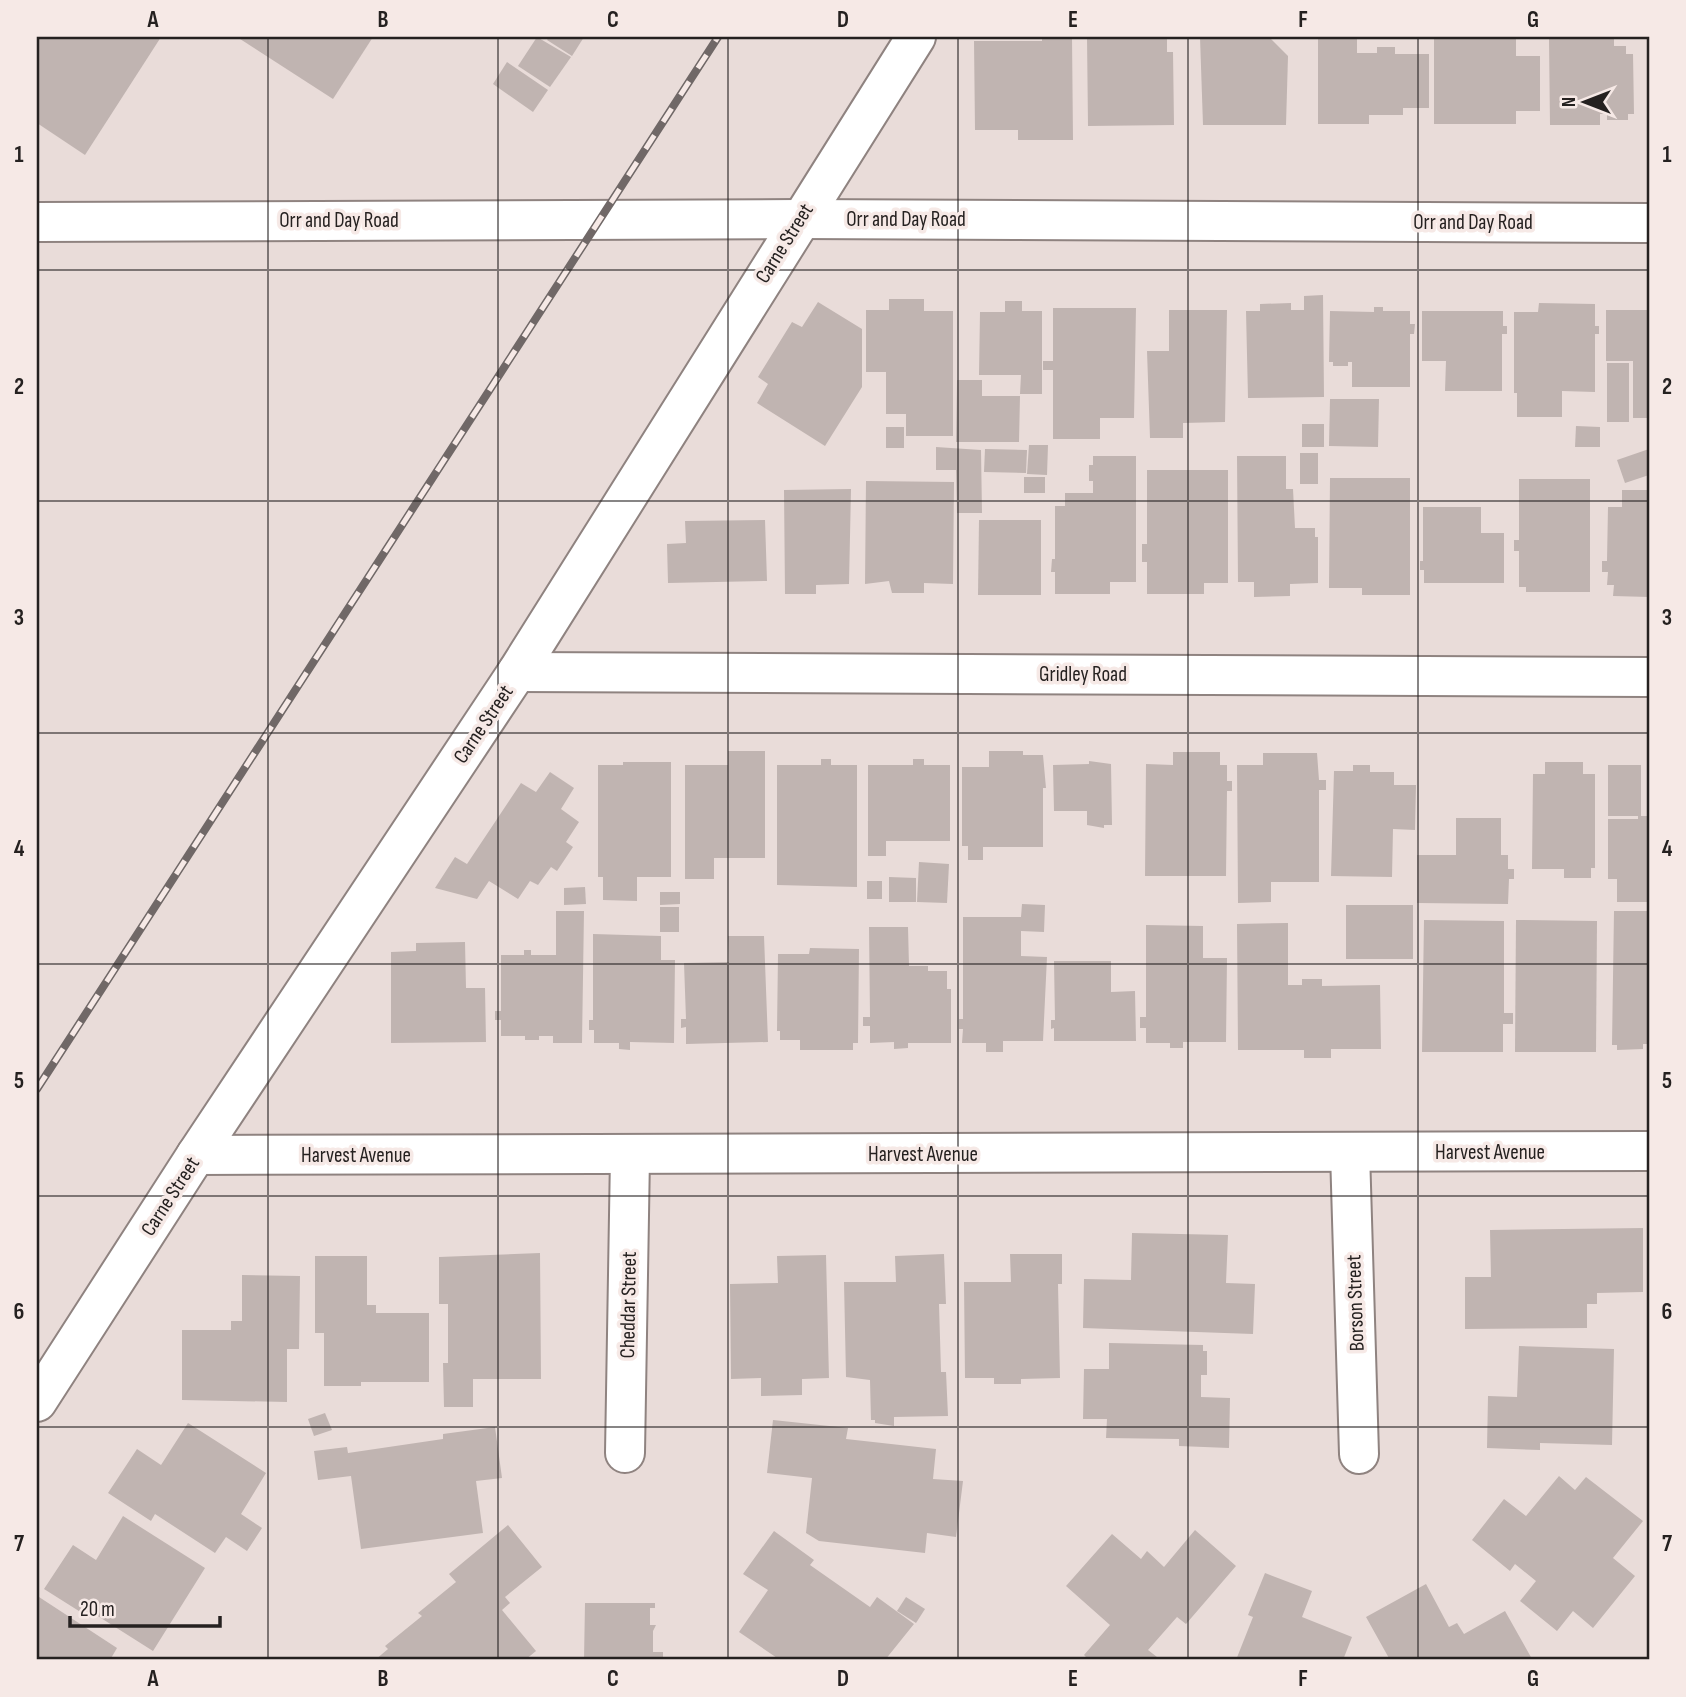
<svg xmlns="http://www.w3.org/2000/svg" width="1686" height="1697" viewBox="0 0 1686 1697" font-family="'Sofia Sans Condensed',sans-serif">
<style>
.building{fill:#c0b4b1}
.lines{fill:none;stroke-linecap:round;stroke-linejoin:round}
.minor-casing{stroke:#8f8380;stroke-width:42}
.minor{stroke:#fff;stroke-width:38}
.rail-casing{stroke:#706867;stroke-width:8}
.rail{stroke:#f6e9e6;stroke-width:5;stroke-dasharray:16;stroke-linecap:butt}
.grid{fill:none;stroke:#252120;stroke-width:2;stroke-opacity:0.55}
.labels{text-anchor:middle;stroke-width:7;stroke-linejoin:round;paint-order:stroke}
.street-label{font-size:21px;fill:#252120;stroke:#f6e9e6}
.neatline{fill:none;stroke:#252120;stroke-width:2.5}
.grid-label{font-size:23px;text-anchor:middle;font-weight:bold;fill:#252120}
</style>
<rect width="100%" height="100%" fill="#e9dcd9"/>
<g class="building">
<path d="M 37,37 L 161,37 L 85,155 L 37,123 Z"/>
<path d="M 237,37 L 373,37 L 333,99 Z"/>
<path d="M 537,37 L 571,57 L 550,87 L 518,66 Z"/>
<path d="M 549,37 L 584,37 L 572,56 L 547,40 Z"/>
<path d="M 1042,37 L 1072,37 L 1073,140 L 1018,140 L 1018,130 L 975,130 L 974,41 L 1042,41 Z"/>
<path d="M 1087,37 L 1167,37 L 1167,52 L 1173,52 L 1174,125 L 1088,126 Z"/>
<path d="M 1200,37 L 1269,37 L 1288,56 L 1286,125 L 1203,125 Z"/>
<path d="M 1318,37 L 1357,37 L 1357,53 L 1377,53 L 1377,47 L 1395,47 L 1395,54 L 1429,54 L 1429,108 L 1403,108 L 1403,115 L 1369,115 L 1369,124 L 1318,124 Z"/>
<path d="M 1434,37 L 1516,37 L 1516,56 L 1540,56 L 1540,111 L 1516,111 L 1516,124 L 1434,124 Z"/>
<path d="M 1585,37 L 1614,37 L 1614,46 L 1626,46 L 1626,54 L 1633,54 L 1634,114 L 1628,114 L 1628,120 L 1607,120 L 1607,114 L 1600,114 L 1600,125 L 1550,125 L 1549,39 L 1585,39 Z"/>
<path d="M 507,62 L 548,90 L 533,112 L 493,84 Z"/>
<path d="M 1323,295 L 1324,397 L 1248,398 L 1246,311 L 1260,311 L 1260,304 L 1291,303 L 1291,310 L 1304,310 L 1304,296 Z"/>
<path d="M 889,299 L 924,299 L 924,311 L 953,311 L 953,436 L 906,436 L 906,414 L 886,414 L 886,372 L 866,372 L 866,310 L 889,310 Z"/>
<path d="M 1005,301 L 1022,301 L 1022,311 L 1042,311 L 1042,394 L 1020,394 L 1021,375 L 979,375 L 980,312 L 1005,312 Z"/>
<path d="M 818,302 L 862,329 L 862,387 L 825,446 L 757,403 L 768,384 L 758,377 L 792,322 L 802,327 Z"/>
<path d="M 1539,303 L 1595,304 L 1595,326 L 1599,326 L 1599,334 L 1595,334 L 1595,392 L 1562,391 L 1562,417 L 1517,417 L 1517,393 L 1514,393 L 1514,312 L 1538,312 Z"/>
<path d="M 1374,307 L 1383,307 L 1383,311 L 1410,311 L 1410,324 L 1415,324 L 1414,334 L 1410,334 L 1410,387 L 1352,387 L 1352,362 L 1348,362 L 1348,366 L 1333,366 L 1333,362 L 1329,362 L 1330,311 L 1374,312 Z"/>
<path d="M 1053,308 L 1136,308 L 1134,418 L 1100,418 L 1100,439 L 1053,439 L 1053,370 L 1043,370 L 1043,361 L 1053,361 Z"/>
<path d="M 1169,310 L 1227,310 L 1225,422 L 1183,423 L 1183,438 L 1150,438 L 1147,351 L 1169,351 Z"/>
<path d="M 1606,310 L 1649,310 L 1649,418 L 1633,418 L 1633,361 L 1606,361 Z"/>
<path d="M 1422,311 L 1503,311 L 1503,326 L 1507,326 L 1507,334 L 1502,334 L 1502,391 L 1445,391 L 1446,361 L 1422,361 Z"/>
<rect x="1607" y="363" width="22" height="59"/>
<path d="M 957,380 L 982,380 L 982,396 L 1020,396 L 1019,442 L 956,442 Z"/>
<path d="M 1330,399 L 1379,399 L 1378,447 L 1329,446 Z"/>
<rect x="1302" y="424" width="22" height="23"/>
<path d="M 1576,426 L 1600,427 L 1600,447 L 1575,447 Z"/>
<rect x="886" y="427" width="18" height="21"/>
<path d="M 1029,445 L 1048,445 L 1047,475 L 1027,474 Z"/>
<path d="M 936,447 L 981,450 L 982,513 L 957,513 L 956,470 L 936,470 Z"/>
<path d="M 985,449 L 1027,450 L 1026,473 L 984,472 Z"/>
<path d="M 1649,449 L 1649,475 L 1625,483 L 1617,460 Z"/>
<rect x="1300" y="453" width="18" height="31"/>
<path d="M 1093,456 L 1136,456 L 1136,582 L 1110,582 L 1110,594 L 1055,594 L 1055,572 L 1051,572 L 1052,559 L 1055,559 L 1055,506 L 1065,506 L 1065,493 L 1093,493 L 1093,481 L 1089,481 L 1089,465 L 1093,465 Z"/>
<path d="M 1237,456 L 1286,456 L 1286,489 L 1293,489 L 1295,528 L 1315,528 L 1315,537 L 1318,537 L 1318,583 L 1290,584 L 1290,596 L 1254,597 L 1254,582 L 1238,582 Z"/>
<path d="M 1147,470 L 1228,470 L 1228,583 L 1204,583 L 1204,594 L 1147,594 L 1147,562 L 1142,562 L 1142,544 L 1147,544 Z"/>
<rect x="1024" y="477" width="21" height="16"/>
<path d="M 1330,478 L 1410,478 L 1410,595 L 1362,595 L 1362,588 L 1329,588 Z"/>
<path d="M 1519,479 L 1590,479 L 1590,592 L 1526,592 L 1526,587 L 1519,587 L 1519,551 L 1514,551 L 1514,540 L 1519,540 Z"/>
<path d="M 866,481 L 954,482 L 953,584 L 924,583 L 924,593 L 892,593 L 889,581 L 865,584 Z"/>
<path d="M 851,489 L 849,584 L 816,585 L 816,594 L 785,594 L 784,490 Z"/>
<path d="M 1622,490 L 1649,490 L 1649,597 L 1613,596 L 1614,585 L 1607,585 L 1608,572 L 1602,572 L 1602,561 L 1607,561 L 1608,507 L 1622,507 Z"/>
<path d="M 1423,507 L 1481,507 L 1481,533 L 1504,533 L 1504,583 L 1424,583 L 1424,570 L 1420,570 L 1420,561 L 1423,561 Z"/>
<path d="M 765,520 L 767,581 L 668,583 L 667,544 L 686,543 L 685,521 Z"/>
<path d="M 979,520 L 1041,520 L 1041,595 L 978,595 Z"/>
<path d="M 728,751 L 765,751 L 765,858 L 714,858 L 714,879 L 685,879 L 685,765 L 728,765 Z"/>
<path d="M 989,751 L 1023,751 L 1023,755 L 1043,755 L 1046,788 L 1043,788 L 1043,847 L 983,847 L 983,860 L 968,860 L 968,846 L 962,846 L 962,767 L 989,767 Z"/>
<path d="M 1173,752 L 1220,752 L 1220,765 L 1227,765 L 1227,781 L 1232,781 L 1232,791 L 1227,791 L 1226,876 L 1145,876 L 1146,764 L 1173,765 Z"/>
<path d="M 1263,753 L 1317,753 L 1319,780 L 1326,780 L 1326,790 L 1319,790 L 1319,882 L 1271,882 L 1271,902 L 1238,903 L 1237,765 L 1263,765 Z"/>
<path d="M 821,759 L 831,759 L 831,765 L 857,765 L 857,887 L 777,885 L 777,765 L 821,765 Z"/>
<path d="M 913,759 L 924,759 L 924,765 L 950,765 L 950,841 L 886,841 L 886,856 L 868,856 L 868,765 L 913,765 Z"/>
<path d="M 1089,761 L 1111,764 L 1112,825 L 1104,825 L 1104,828 L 1087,825 L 1087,811 L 1054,811 L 1053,765 L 1089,764 Z"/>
<path d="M 623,762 L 671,762 L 671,877 L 637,877 L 637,901 L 603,900 L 603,877 L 598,877 L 598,765 L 623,765 Z"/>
<path d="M 1545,762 L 1583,762 L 1583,774 L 1595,774 L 1595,868 L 1591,868 L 1591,878 L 1564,878 L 1564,869 L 1532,869 L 1533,774 L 1545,774 Z"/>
<path d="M 1353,765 L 1370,765 L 1370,772 L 1394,772 L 1394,785 L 1416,785 L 1415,830 L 1393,829 L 1392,877 L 1331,876 L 1334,771 L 1353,771 Z"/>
<path d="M 1608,765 L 1641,765 L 1641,816 L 1649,816 L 1649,902 L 1617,902 L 1617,879 L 1608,879 L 1608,819 L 1638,819 L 1638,816 L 1608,816 Z"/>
<path d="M 550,772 L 574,788 L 561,809 L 579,822 L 566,842 L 573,847 L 557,871 L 551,867 L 538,885 L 530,881 L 518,899 L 489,881 L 477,899 L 435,888 L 455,857 L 467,864 L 521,783 L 536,792 Z"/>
<path d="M 1456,818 L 1501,818 L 1501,855 L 1508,855 L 1508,869 L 1514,869 L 1514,879 L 1509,879 L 1508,904 L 1417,903 L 1417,855 L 1456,855 Z"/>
<path d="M 919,862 L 949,864 L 947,903 L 917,902 Z"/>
<path d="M 889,877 L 916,878 L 916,902 L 889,902 Z"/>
<rect x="867" y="881" width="15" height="18"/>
<path d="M 585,887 L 586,904 L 564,905 L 564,888 Z"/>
<path d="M 660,892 L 680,892 L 680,904 L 660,905 Z"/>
<path d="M 1022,904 L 1045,905 L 1044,932 L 1021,931 L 1021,956 L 1047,957 L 1043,1041 L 1003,1041 L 1003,1052 L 986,1052 L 986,1043 L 962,1043 L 963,1029 L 959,1029 L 959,1019 L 963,1019 L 963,917 L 1021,917 Z"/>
<rect x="1346" y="905" width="67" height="54"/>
<rect x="660" y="907" width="19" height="25"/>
<path d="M 556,911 L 584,911 L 582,1043 L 553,1043 L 553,1036 L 539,1036 L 539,1040 L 525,1040 L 525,1036 L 501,1036 L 501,1020 L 495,1020 L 495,1011 L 501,1011 L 501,955 L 524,955 L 524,950 L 531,950 L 531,955 L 556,955 Z"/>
<path d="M 1614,911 L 1649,911 L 1649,1044 L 1643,1044 L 1643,1049 L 1617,1050 L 1617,1045 L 1612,1045 Z"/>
<path d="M 1424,920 L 1504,921 L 1504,1013 L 1513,1013 L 1513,1024 L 1503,1024 L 1503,1052 L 1422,1052 Z"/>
<path d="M 1516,920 L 1597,921 L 1596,1052 L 1515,1052 Z"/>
<path d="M 1288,923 L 1288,985 L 1302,985 L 1302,979 L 1322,979 L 1322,986 L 1380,985 L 1381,1049 L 1331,1049 L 1331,1058 L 1304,1058 L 1304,1050 L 1238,1050 L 1237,924 Z"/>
<path d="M 1146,925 L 1203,926 L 1203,958 L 1227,958 L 1226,1042 L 1183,1042 L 1183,1048 L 1170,1048 L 1170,1043 L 1146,1043 L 1146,1028 L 1140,1028 L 1140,1017 L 1146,1017 Z"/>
<path d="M 869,927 L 908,927 L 909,966 L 928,966 L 928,971 L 947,971 L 947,989 L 951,989 L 951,1043 L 908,1043 L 908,1048 L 894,1049 L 894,1042 L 870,1043 L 870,1026 L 863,1026 L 863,1017 L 870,1017 Z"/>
<path d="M 593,934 L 661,936 L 661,960 L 675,960 L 674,1043 L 630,1042 L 630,1050 L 619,1049 L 619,1043 L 594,1043 L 594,1030 L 589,1030 L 589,1020 L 593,1020 Z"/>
<path d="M 728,936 L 764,936 L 768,1042 L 686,1044 L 686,1027 L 681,1028 L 681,1019 L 686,1019 L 684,963 L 729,962 Z"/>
<path d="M 465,942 L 466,988 L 485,988 L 486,1042 L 391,1043 L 391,952 L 416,951 L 416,943 Z"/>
<path d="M 810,948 L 859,949 L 858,1043 L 853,1043 L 853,1050 L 800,1050 L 800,1040 L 780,1040 L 780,1031 L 777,1031 L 778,954 L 809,954 Z"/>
<path d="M 1054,961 L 1111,961 L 1111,992 L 1135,991 L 1136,1041 L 1054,1041 L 1054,1028 L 1051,1029 L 1051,1020 L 1055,1020 Z"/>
<path d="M 1643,1228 L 1643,1292 L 1597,1293 L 1597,1304 L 1587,1304 L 1587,1328 L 1465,1329 L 1465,1277 L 1491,1277 L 1490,1230 Z"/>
<path d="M 1132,1233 L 1228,1235 L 1226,1283 L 1255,1284 L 1253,1334 L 1083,1328 L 1084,1279 L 1131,1280 Z"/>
<path d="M 540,1253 L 541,1379 L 473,1379 L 473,1407 L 444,1407 L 443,1363 L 448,1363 L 448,1304 L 439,1304 L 439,1257 Z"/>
<path d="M 944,1254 L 946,1304 L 939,1304 L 941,1372 L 946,1372 L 948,1416 L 894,1417 L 894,1426 L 875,1423 L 875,1420 L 871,1420 L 870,1380 L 846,1377 L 844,1282 L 896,1282 L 895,1256 Z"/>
<path d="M 1010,1254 L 1062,1254 L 1062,1284 L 1058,1284 L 1060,1378 L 1021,1379 L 1021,1384 L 994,1384 L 994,1378 L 965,1378 L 964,1282 L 1011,1282 Z"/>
<path d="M 826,1255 L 829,1378 L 802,1379 L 802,1395 L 761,1396 L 761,1378 L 731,1379 L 730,1284 L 778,1283 L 777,1256 Z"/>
<path d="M 315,1256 L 367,1256 L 367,1305 L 376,1305 L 376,1313 L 429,1313 L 429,1382 L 361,1382 L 361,1386 L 324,1386 L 324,1333 L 315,1333 Z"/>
<path d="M 242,1275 L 300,1276 L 299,1349 L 287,1349 L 287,1402 L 182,1400 L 182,1330 L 231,1330 L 231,1321 L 242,1321 Z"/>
<path d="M 1109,1343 L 1203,1345 L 1203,1351 L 1207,1351 L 1207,1375 L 1201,1375 L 1201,1397 L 1230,1398 L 1229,1448 L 1179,1446 L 1179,1439 L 1106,1438 L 1107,1419 L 1083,1419 L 1084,1369 L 1109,1369 Z"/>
<path d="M 1519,1346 L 1614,1349 L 1612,1445 L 1540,1443 L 1540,1450 L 1487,1448 L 1488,1396 L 1517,1397 Z"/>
<path d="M 325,1413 L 332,1430 L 314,1436 L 308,1419 Z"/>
<path d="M 773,1420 L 848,1428 L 846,1439 L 936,1449 L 933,1479 L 963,1481 L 956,1537 L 927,1533 L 925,1553 L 819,1541 L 806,1533 L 812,1478 L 767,1473 Z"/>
<path d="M 188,1423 L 266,1473 L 241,1514 L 262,1528 L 247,1551 L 226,1537 L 215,1553 L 155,1514 L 151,1521 L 108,1493 L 137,1449 L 161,1465 Z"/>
<path d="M 495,1427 L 502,1478 L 476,1481 L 483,1533 L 361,1549 L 351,1476 L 318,1480 L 314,1451 L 347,1447 L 348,1453 L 443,1439 L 443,1434 Z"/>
<path d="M 1559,1476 L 1575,1490 L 1586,1477 L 1643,1521 L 1613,1558 L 1635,1576 L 1593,1628 L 1573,1611 L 1557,1631 L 1520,1601 L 1536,1581 L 1515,1564 L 1510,1571 L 1472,1540 L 1504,1499 L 1526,1516 Z"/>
<path d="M 123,1516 L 205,1568 L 153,1651 L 93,1613 L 90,1618 L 44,1589 L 73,1545 L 96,1560 Z"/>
<path d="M 508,1525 L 542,1567 L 505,1597 L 510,1603 L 502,1610 L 536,1651 L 525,1660 L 375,1660 L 388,1649 L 385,1646 L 422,1616 L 418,1613 L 456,1582 L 449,1574 Z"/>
<path d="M 1195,1530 L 1236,1566 L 1186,1624 L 1177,1617 L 1148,1650 L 1157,1657 L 1155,1660 L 1089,1660 L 1084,1655 L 1110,1625 L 1066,1586 L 1112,1534 L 1141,1559 L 1147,1551 L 1164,1567 Z"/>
<path d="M 774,1531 L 814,1560 L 810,1565 L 870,1607 L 877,1597 L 914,1624 L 885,1660 L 780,1660 L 739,1632 L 768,1590 L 743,1574 Z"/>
<path d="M 1265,1573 L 1312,1591 L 1302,1617 L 1352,1637 L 1343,1660 L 1236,1660 L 1253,1617 L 1248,1615 Z"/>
<path d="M 1426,1584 L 1449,1627 L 1457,1623 L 1464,1634 L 1505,1611 L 1532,1659 L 1390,1660 L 1366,1617 Z"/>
<path d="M 39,1597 L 117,1648 L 110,1660 L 37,1660 Z"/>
<path d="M 906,1597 L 925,1609 L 916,1623 L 897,1611 Z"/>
<path d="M 585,1603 L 655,1603 L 655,1608 L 650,1608 L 650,1625 L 656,1625 L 653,1631 L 653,1652 L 663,1652 L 663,1660 L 584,1660 Z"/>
</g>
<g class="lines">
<g class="minor-casing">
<g id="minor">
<path d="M 37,222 L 799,219 L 1649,223"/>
<path d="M 517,672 L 1649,677"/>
<path d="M 1350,1152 L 1359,1454"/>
<path d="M 196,1155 L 1649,1151"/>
<path d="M 37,1402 L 196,1155 L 517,672 L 916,37"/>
<path d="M 625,1453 L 630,1156"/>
</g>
</g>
<use href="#minor" class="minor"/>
<g class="rail-casing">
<path id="rail" d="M 37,1089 L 718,37"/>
</g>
<use href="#rail" class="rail"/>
</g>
<path class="grid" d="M 268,37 L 268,1660M 498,37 L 498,1660M 728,37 L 728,1660M 958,37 L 958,1660M 1188,37 L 1188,1660M 1418,37 L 1418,1660M 37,270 L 1649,270M 37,501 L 1649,501M 37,733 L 1649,733M 37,964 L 1649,964M 37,1196 L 1649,1196M 37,1427 L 1649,1427"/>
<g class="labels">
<g class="street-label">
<text x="906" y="226">Orr and Day Road</text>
<text x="339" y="227">Orr and Day Road</text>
<text x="1473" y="229">Orr and Day Road</text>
<text transform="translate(784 243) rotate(-58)" y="7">Carne Street</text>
<text x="1083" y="681">Gridley Road</text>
<text transform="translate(483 724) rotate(-56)" y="7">Carne Street</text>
<text x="1490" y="1159">Harvest Avenue</text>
<text x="923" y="1161">Harvest Avenue</text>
<text x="356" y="1162">Harvest Avenue</text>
<text transform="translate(170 1196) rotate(-57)" y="7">Carne Street</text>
<text transform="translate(1355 1303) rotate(-92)" y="7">Borson Street</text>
<text transform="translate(628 1305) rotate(-89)" y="7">Cheddar Street</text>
</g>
</g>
<rect width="1686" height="1697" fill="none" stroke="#f6e9e6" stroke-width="77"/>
<g transform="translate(1585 102) rotate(270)" stroke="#f6e9e6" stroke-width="5" paint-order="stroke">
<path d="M0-5L12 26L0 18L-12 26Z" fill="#252120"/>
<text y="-10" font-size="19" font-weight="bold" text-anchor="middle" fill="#252120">N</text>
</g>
<path d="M70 1616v10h150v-10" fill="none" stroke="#252120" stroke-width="3.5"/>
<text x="80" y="1616" font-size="21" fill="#252120" stroke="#f6e9e6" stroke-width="5" paint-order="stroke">20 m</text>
<rect x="38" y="38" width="1610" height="1620" class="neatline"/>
<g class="grid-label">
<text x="153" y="27">A</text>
<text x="383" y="27">B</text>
<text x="613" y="27">C</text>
<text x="843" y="27">D</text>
<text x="1073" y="27">E</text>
<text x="1303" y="27">F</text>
<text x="1533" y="27">G</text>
<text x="19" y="162">1</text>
<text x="1667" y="162">1</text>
<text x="19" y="394">2</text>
<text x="1667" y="394">2</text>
<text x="19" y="625">3</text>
<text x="1667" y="625">3</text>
<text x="19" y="856">4</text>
<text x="1667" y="856">4</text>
<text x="19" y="1088">5</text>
<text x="1667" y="1088">5</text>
<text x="19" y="1319">6</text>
<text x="1667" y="1319">6</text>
<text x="19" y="1551">7</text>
<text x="1667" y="1551">7</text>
<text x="153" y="1686">A</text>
<text x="383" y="1686">B</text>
<text x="613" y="1686">C</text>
<text x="843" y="1686">D</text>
<text x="1073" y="1686">E</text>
<text x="1303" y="1686">F</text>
<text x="1533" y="1686">G</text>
</g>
</svg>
